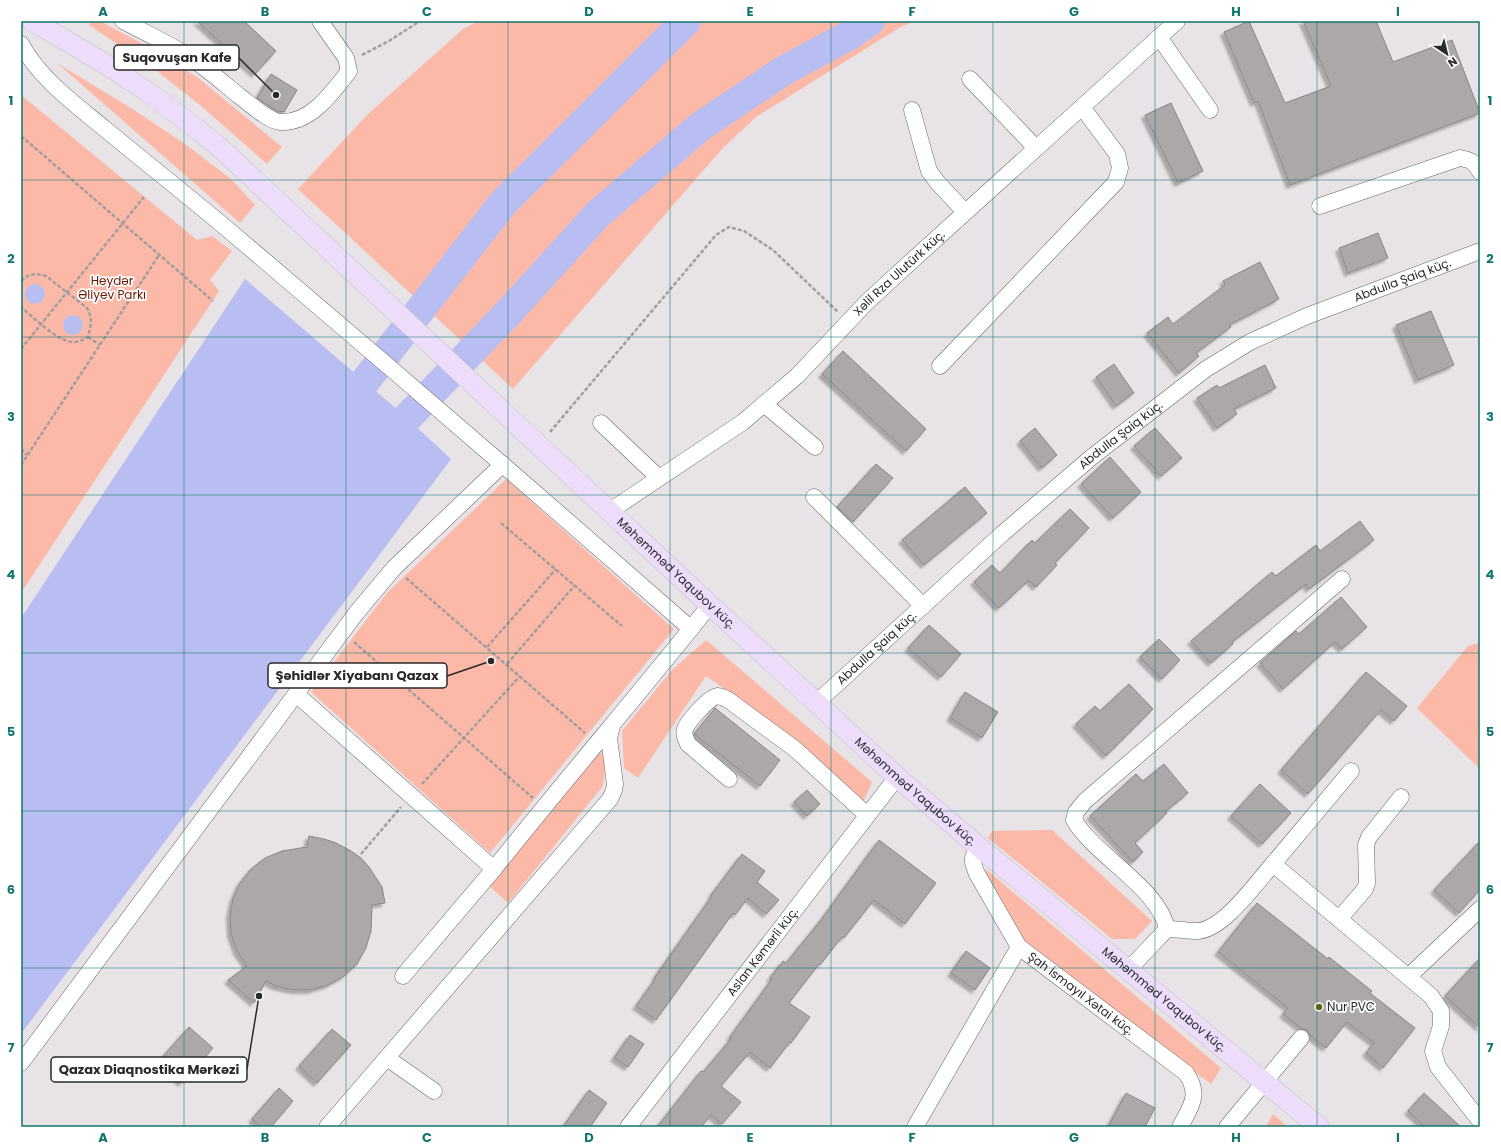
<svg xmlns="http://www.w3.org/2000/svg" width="1501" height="1148" viewBox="0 0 1501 1148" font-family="Poppins,sans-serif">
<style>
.green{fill:#fdb9a7}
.water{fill:#b8bef2}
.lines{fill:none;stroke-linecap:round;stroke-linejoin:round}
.river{stroke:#b8bef2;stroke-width:30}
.building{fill:#aca7a8;stroke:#8b8686;filter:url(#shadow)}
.minor-casing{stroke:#686467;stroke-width:17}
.major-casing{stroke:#c3c3c3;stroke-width:21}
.path{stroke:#a19da0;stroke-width:2.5;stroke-dasharray:4 2;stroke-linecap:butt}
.minor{stroke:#fff;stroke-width:16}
.major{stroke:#edddfb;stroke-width:20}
.grid{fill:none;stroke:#0f766e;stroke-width:1;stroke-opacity:0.55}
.poi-dot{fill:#596a16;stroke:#fff;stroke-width:1.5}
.labels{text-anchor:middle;stroke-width:3.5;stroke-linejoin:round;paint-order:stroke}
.street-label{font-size:12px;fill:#2a282a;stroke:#fff}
.park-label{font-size:12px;fill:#6b1702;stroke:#fff}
.poi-label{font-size:12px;fill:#2a282a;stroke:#fff;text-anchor:start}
.leader{fill:none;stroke:#2a282a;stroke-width:1.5}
.callout-dot{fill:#2a282a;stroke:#fff;stroke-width:1.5}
.callout{fill:#fff;stroke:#2a282a;stroke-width:1.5}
.callout-label{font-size:13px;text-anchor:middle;font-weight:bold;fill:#2a282a}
.neatline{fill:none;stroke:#0f766e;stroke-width:1.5}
.grid-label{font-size:13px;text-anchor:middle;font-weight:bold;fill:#0f766e}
</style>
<defs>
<filter id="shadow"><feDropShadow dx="-3.5" dy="3.5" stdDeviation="1" flood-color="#0004"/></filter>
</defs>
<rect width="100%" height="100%" fill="#e8e3e6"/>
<g class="green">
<path d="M 92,21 L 100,21 L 152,49 L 197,77 L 282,147 L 267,164 L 201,106 L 157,71 L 89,25 Z"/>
<path d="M 479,21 L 914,21 L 899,28 L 756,117 L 722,149 L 513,389 L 298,189 L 368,114 L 463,29 Z"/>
<path d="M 57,63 L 134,110 L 185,144 L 231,179 L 255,205 L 240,223 Z"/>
<path d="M 21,95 L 197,240 L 212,236 L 232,251 L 210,280 L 219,291 L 21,593 Z"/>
<path d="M 506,479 L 674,629 L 490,853 L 311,692 L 387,593 Z"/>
<path d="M 706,640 L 872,782 L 863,803 L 797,740 L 706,676 L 638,778 L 624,768 L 622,731 L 672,670 Z"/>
<path d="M 1480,643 L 1480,769 L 1417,708 L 1468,646 Z"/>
<path d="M 599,752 L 606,757 L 603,786 L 508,903 L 489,886 Z"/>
<path d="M 1052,830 L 1152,921 L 1135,939 L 1112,939 L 988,838 L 992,831 Z"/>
<path d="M 987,870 L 1221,1068 L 1211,1084 L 1025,945 L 983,872 Z"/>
<path d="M 1273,1114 L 1288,1127 L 1266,1127 Z"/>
</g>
<g class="water">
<path d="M 245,279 L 407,418 L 451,459 L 21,1034 L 21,618 Z"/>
<circle cx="35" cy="294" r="10"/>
<circle cx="73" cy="325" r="10"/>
</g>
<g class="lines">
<g class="river">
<path d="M 339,415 L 503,203 L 686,21"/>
<path d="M 407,418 L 510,311 L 598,214 L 701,126 L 783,71 L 850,35 L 870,21"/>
</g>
</g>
<g class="building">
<path d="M 197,21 L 244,21 L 276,51 L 255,74 Z"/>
<path d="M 1249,21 L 1285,103 L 1331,86 L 1303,21 L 1376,21 L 1393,62 L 1452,40 L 1480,113 L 1290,185 L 1258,101 L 1254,103 L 1224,32 Z"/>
<path d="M 271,74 L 297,90 L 284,112 L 277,111 L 257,98 Z"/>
<path d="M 1171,103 L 1203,171 L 1178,183 L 1145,115 Z"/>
<path d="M 1378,233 L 1388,258 L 1348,273 L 1339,248 Z"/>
<path d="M 1260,262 L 1279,299 L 1229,325 L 1231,327 L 1196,353 L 1199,356 L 1179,373 L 1147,333 L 1168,317 L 1173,324 L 1225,285 L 1223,281 Z"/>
<path d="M 1431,311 L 1454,365 L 1418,380 L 1396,325 Z"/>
<path d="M 843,351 L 926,429 L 906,451 L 822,374 Z"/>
<path d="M 1114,364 L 1134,393 L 1116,406 L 1096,377 Z"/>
<path d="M 1265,365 L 1276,388 L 1234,409 L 1237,414 L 1217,428 L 1197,398 L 1217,385 L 1219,388 Z"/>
<path d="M 1035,428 L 1057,455 L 1042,468 L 1020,441 Z"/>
<path d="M 1155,428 L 1182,458 L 1161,476 L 1134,446 Z"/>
<path d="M 1110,457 L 1141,492 L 1113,518 L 1081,484 Z"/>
<path d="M 876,464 L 893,478 L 853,522 L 837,507 Z"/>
<path d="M 965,487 L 987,513 L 924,565 L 902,540 Z"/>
<path d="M 1070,509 L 1089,528 L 1055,563 L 1057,565 L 1036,587 L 1029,580 L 999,608 L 974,582 L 992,565 L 1000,573 L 1032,540 L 1035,543 Z"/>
<path d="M 1360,521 L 1374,540 L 1309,589 L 1306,584 L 1232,642 L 1233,644 L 1211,663 L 1191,641 L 1272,572 L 1276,576 L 1316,545 L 1320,551 Z"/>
<path d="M 1341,597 L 1367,627 L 1342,649 L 1335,642 L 1283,689 L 1260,663 L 1296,631 L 1299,634 Z"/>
<path d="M 929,625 L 961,654 L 941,677 L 908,648 Z"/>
<path d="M 1159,639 L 1180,660 L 1162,679 L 1140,657 Z"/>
<path d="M 1366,672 L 1407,706 L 1394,721 L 1381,710 L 1308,794 L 1281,770 Z"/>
<path d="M 1129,684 L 1153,709 L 1106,756 L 1076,724 L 1095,706 L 1100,711 Z"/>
<path d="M 965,692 L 998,712 L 982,738 L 950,718 Z"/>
<path d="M 715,708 L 780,760 L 760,786 L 694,734 Z"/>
<path d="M 1164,764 L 1188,793 L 1165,812 L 1167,813 L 1135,843 L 1143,852 L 1133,862 L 1090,816 L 1136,774 L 1143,781 Z"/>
<path d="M 1260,784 L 1291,813 L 1262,844 L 1231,816 Z"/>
<path d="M 807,790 L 820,804 L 807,816 L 794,802 Z"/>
<path d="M 309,836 L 324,839 L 336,843 L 351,851 L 361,858 L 369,867 L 382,887 L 385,903 L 372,905 L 371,931 L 366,948 L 357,964 L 344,976 L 328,985 L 311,990 L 293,990 L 276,986 L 266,981 L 254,1003 L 228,980 L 247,966 L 237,951 L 231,934 L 230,916 L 233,899 L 240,883 L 251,869 L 265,858 L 282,851 L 307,847 Z"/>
<path d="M 879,840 L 936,883 L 905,924 L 874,900 L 844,938 L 842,937 L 820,965 L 819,964 L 789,1003 L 810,1017 L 791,1043 L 790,1042 L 770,1068 L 750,1052 L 721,1086 L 741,1102 L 722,1124 L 711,1115 L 701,1127 L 657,1127 L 701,1071 L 703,1072 L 731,1039 L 730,1037 L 772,979 L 770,978 L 783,961 L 786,963 L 821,920 Z"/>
<path d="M 1480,841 L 1480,890 L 1459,913 L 1434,890 Z"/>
<path d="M 742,854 L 765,871 L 757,882 L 779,900 L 766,914 L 748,898 L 735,915 L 733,913 L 656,1020 L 636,1006 L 656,978 L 655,977 L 712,896 L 711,895 Z"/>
<path d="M 1257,903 L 1328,959 L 1329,957 L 1372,991 L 1370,993 L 1415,1028 L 1383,1068 L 1366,1053 L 1374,1043 L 1347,1022 L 1326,1048 L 1310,1035 L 1307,1030 L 1302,1029 L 1283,1014 L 1288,1008 L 1218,952 Z"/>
<path d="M 966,951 L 990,968 L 975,990 L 951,973 Z"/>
<path d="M 1480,958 L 1480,1028 L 1445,996 Z"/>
<path d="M 189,1027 L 213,1048 L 182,1083 L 158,1062 Z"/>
<path d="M 332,1029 L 351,1045 L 317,1083 L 299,1066 Z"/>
<path d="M 630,1035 L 644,1044 L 628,1067 L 614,1058 Z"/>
<path d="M 279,1088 L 293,1101 L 271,1127 L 261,1127 L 252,1119 Z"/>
<path d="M 589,1090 L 607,1103 L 590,1127 L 563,1127 Z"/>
<path d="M 1126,1093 L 1155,1108 L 1145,1127 L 1108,1127 Z"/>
<path d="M 1424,1093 L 1461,1127 L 1425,1127 L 1408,1111 Z"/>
</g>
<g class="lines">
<g class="minor-casing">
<g id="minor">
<path d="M 123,21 C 144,32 165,42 185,54 C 204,66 221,81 238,95 C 248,102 269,122 281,122 C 311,123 332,93 349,71 L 346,58 L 320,21"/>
<path d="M 1159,37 L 1210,110"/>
<path d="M 21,44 C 40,79 75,104 105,129 C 141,158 177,188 213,217 C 374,353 533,490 691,629"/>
<path d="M 970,79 L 1036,148"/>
<path d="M 912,110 L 929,171 L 938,183 L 965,212"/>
<path d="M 1320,206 L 1460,158 C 1471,160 1475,162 1480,172"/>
<path d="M 940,366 L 1116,182 L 1120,168 L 1117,154 L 1082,107"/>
<path d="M 764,404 L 815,447"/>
<path d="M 601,423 L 659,478"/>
<path d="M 814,497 L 923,606"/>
<path id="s1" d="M 610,511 L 743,422 L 797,376 L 867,302 L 905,267 L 1177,21"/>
<path d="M 296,694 L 494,869 C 565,780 639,694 710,605"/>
<path id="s2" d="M 816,703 L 1002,534 L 1093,456 L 1206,369 L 1250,342 L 1307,316 L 1480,251"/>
<path d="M 729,779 L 688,744 C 686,739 683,734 685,729 C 688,721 709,697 718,696 C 720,696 724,698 727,699 L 795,749 L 867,815"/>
<path id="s3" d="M 979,847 C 970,859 972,861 977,874 L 1019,947 L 1186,1073 C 1201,1095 1191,1106 1180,1127"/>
<path d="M 1273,864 L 1351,771"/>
<path d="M 1339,919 L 1365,889 L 1367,883 L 1366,845 L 1369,837 L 1401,797"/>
<path d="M 1167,929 C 1177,929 1188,931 1198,931 C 1224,929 1256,883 1273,864 L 1431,996 L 1441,1011 L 1441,1026 L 1433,1051 L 1438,1067 L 1480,1121"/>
<path d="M 1129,969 L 1167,929 C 1159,888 1095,856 1074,820 L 1076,812 L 1085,801 L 1342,579"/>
<path d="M 403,976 L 494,869"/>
<path d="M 1408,977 L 1480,909"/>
<path d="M 387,1058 L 434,1091"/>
<path d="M 21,1063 L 357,612 L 394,568 L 503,464"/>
<path d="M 327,1127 L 610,799 L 614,790 L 615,784 L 609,738 L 612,726"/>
<path id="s4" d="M 628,1127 L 897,777"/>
<path d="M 915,1127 L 1019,947"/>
<path d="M 1227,1127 L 1301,1038"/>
</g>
</g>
<g class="major-casing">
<g id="major">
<path id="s5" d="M 32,21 C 65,40 99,59 131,81 C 161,100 189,123 217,145 L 710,605 L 897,777 L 979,847 L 1319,1127"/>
</g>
</g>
<g class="path">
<path d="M 362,55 L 389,41 L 420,21"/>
<path d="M 21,136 L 213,301"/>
<path d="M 21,281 L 29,275 L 37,274 L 46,276 L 87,308 C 93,319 91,325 88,337 C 83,340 79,342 73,342 C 58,342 33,317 21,307"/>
<path d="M 88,337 L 100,345"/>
<path d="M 21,349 L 144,197"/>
<path d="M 550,432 L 716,235 L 729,227 L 744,231 L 773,250 L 838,312"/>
<path d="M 21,449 L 27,455"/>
<path d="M 21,465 L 159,255"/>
<path d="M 501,523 L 622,626"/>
<path d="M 406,578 L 585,733"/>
<path d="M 354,642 L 533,798"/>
<path d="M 487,647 L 556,569"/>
<path d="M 507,664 L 575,585"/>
<path d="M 422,784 L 520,676"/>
<path d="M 361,854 L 401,807"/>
</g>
<use href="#minor" class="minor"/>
<use href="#major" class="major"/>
</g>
<path class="grid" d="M 184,21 L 184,1127M 346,21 L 346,1127M 508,21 L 508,1127M 670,21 L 670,1127M 831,21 L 831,1127M 993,21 L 993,1127M 1155,21 L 1155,1127M 1317,21 L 1317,1127M 21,180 L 1480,180M 21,337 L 1480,337M 21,495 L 1480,495M 21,653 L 1480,653M 21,811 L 1480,811M 21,968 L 1480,968"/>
<circle class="poi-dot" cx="1319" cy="1007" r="4"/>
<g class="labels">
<g class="street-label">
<text dy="4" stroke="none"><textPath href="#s1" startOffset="376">Xəlil Rza Ulutürk küç.</textPath></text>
<text dy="4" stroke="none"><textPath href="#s2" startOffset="730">Abdulla Şaiq küç.</textPath></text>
<text dy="4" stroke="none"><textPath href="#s2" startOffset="406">Abdulla Şaiq küç.</textPath></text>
<text dy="4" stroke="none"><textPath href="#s5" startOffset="851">Məhəmməd Yaqubov küç.</textPath></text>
<text dy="4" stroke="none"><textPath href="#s2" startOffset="82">Abdulla Şaiq küç.</textPath></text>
<text dy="4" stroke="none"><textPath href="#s5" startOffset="1175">Məhəmməd Yaqubov küç.</textPath></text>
<text dy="4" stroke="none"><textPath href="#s4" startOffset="221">Aslan Kəmərli küç.</textPath></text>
<text dy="4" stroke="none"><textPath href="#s3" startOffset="191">Şah İsmayıl Xətai küç.</textPath></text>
<text dy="4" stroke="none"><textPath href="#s5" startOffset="1499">Məhəmməd Yaqubov küç.</textPath></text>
</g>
<g class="park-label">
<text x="112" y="285">Heydər<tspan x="112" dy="14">Əliyev Parkı</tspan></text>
</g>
<g class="poi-label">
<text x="1327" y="1011">Nur PVC</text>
</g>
</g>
<path class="leader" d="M276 95L239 58M491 661L447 676M259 996L247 1069"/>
<g class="callout-dot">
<circle cx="276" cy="95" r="4"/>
<circle cx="491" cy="661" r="4"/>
<circle cx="259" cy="996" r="4"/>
</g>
<g class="callout">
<rect x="114" y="45" width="125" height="25" rx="4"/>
<rect x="268" y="663" width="179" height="25" rx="4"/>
<rect x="51" y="1057" width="196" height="25" rx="4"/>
</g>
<g class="callout-label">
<text x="177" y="62">Suqovuşan Kafe</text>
<text x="357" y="680">Şəhidlər Xiyabanı Qazax</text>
<text x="149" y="1074">Qazax Diaqnostika Mərkəzi</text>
</g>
<rect width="1501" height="1148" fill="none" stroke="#ffffff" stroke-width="44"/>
<g transform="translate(1447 54) rotate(145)" stroke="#ffffff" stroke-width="3" paint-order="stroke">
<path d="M0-3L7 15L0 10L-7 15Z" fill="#2a282a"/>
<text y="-6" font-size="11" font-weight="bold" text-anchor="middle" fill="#2a282a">N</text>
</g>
<rect x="22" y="22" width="1457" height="1104" class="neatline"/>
<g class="grid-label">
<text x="103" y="16">A</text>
<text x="265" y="16">B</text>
<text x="427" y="16">C</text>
<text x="589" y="16">D</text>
<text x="750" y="16">E</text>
<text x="912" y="16">F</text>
<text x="1074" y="16">G</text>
<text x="1236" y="16">H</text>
<text x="1398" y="16">I</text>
<text x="11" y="105">1</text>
<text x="1490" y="105">1</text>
<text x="11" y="263">2</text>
<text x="1490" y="263">2</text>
<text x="11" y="421">3</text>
<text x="1490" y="421">3</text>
<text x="11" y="579">4</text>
<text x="1490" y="579">4</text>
<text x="11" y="736">5</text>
<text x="1490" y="736">5</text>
<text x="11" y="894">6</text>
<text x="1490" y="894">6</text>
<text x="11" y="1052">7</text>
<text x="1490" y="1052">7</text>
<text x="103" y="1142">A</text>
<text x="265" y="1142">B</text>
<text x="427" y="1142">C</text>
<text x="589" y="1142">D</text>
<text x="750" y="1142">E</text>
<text x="912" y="1142">F</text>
<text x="1074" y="1142">G</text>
<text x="1236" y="1142">H</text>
<text x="1398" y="1142">I</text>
</g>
</svg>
